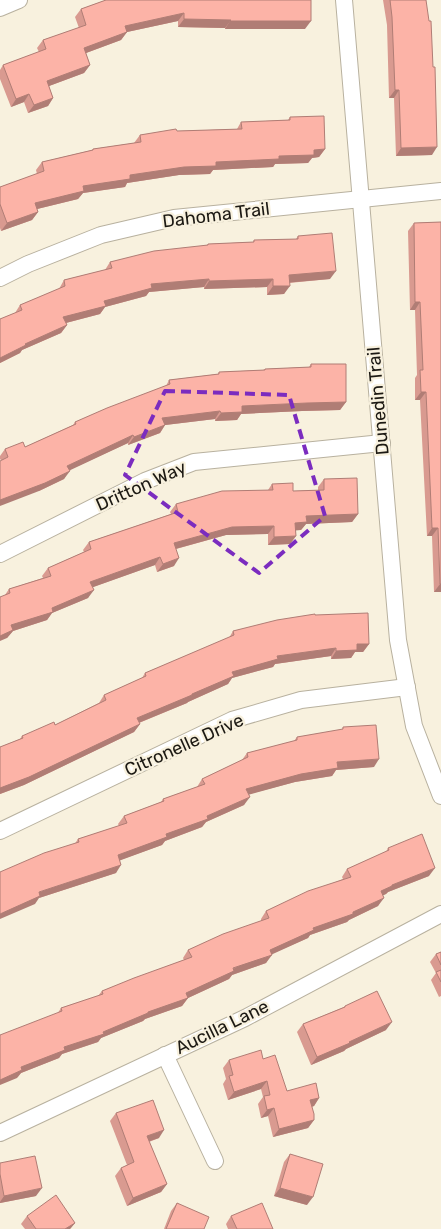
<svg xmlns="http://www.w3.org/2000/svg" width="441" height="1229" viewBox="0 0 441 1229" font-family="Rubik,sans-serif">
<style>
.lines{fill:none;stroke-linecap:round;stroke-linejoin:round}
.street-casing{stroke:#b8b19f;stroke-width:18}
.street{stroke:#fff;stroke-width:16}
.wall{fill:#d99a90}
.shaded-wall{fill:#b07d75}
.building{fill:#fcb3a7;stroke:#b07d75}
.marked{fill:none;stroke:#7b2cbf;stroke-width:4;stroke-dasharray:10 6;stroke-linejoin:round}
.labels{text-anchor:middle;stroke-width:4.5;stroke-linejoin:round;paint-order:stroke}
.street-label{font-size:18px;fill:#1c1913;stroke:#f8f1de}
</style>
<rect width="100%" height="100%" fill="#f8f1de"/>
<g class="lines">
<g class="street-casing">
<g id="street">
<path d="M 344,0 L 398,640 L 414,726 L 441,796"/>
<path d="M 0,8 L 19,0"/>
<path d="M 0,278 L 28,264 L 101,235 L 174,218 L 441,191"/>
<path d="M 0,554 L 145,481 L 194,462 L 382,443"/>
<path d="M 0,831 L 232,720 L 301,700 L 407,687"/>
<path d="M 165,1055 L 215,1161"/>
<path d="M 0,1133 L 245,1018 L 441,914"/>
</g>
</g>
<use href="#street" class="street"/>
</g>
<g class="wall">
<path d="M 106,0 L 305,29 L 225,29 L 225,28 L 178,27 L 178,21 L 127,32 L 121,40 L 86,53 L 90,65 L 84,73 L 49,86 L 53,98 L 48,106 L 28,113 L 24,102 L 11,107 L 0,79 L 0,70 L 3,65 L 39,52 L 37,48 L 43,40 L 79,28 L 75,17 L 81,9 Z"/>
<path d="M 383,0 L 426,0 L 432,155 L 396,156 L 394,98 L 389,98 L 387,25 Z"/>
<path d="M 290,117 L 325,149 L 319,157 L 312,158 L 308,163 L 275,164 L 273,167 L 213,170 L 210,174 L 179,175 L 127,183 L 125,187 L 83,193 L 78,199 L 37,209 L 38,212 L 32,220 L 1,231 L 0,228 L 0,187 L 37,174 L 36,170 L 42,162 L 92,150 L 93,149 L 134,143 L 140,135 L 177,131 L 237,129 L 241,122 L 288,120 Z"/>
<path d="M 441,222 L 441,592 L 434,592 L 432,536 L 427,536 L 420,400 L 415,400 L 415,378 L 417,375 L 415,310 L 410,310 L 408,231 L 414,223 Z"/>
<path d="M 298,236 L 330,279 L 289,283 L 284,294 L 267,295 L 267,287 L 204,289 L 204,287 L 149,292 L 146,296 L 105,307 L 100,314 L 66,323 L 67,325 L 61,333 L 22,350 L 20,353 L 0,363 L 0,319 L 15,313 L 20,305 L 59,289 L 64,280 L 105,270 L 110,262 L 207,245 L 208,244 L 253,242 L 254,240 L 296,239 Z"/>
<path d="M 311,364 L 346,402 L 340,410 L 302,411 L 241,414 L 237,420 L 215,421 L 215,419 L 165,425 L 160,433 L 128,445 L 128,443 L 69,470 L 64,479 L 39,491 L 1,460 L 0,459 L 0,456 L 5,449 L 25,447 L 73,425 L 75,422 L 166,386 L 169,380 L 218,374 L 219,372 L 263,370 L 265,369 L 309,367 Z"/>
<path d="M 324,479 L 358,514 L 352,522 L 306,524 L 301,530 L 295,530 L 296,536 L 290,544 L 268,545 L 268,534 L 226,535 L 176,549 L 174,566 L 157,572 L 155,565 L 93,587 L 88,598 L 52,613 L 47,620 L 13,631 L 7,638 L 5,595 L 9,589 L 43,578 L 42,576 L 48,568 L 84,552 L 83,550 L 89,542 L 171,514 L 170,512 L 176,504 L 268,490 L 272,484 L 293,491 L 318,490 L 318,487 Z"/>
<path d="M 315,615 L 369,644 L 363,652 L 355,652 L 351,658 L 331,659 L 331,656 L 275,664 L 273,667 L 232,678 L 228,684 L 188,702 L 187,703 L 139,723 L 140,724 L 134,732 L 24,785 L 0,794 L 0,747 L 20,739 L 22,736 L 55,725 L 99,703 L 104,695 L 142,678 L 145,673 L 229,638 L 233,631 Z"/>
<path d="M 343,727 L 374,767 L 336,770 L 332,776 L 295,782 L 249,794 L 244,805 L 206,822 L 202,827 L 165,841 L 162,845 L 120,860 L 116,873 L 39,898 L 35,904 L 78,839 L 119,826 L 118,824 L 124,816 L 161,802 L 163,799 L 197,787 L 202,779 L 242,760 L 247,753 L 294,741 L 297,737 L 342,730 Z"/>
<path d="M 388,848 L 429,876 L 388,892 L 386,894 L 383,895 L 378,906 L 349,920 L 347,922 L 310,935 L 308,938 L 271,954 L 266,963 L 232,975 L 229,979 L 188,998 L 182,1006 L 145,1019 L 143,1021 L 101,1038 L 98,1042 L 62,1054 L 59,1058 L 21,1073 L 17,1078 L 61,1008 L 98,996 L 102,991 L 184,960 L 183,958 L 188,950 L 261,921 L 261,919 L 266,911 L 343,879 L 342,877 L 347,869 L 386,852 Z"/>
<path d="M 441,952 L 441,996 L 439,997 L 431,980 L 436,973 L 430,962 L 436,954 Z"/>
<path d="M 345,1006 L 386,1030 L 346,1049 L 344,1051 L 311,1065 L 297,1032 L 303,1024 L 344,1007 Z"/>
<path d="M 263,1059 L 287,1091 L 319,1098 L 314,1106 L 312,1107 L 314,1120 L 308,1128 L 273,1137 L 268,1116 L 261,1118 L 258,1104 L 263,1097 L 261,1089 L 228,1100 L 223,1084 L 226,1079 L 223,1068 L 229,1060 Z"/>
<path d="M 116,1113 L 159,1138 L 149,1142 L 167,1184 L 161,1192 L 127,1206 L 115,1176 L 121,1168 L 127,1165 L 110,1121 Z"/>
<path d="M 290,1154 L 307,1205 L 274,1196 L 284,1162 Z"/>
<path d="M 0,1163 L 36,1196 L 0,1203 Z"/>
<path d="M 177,1203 L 204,1229 L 164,1229 L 171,1211 Z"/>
<path d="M 27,1216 L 75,1223 L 70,1229 L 25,1229 L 21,1224 Z"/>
<path d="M 231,1216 L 273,1229 L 228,1229 L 226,1224 Z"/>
</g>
<g class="shaded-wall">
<path d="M 184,13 L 178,21 L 127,32 L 121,40 L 78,56 L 84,48 L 125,26 Z"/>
<path d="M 184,19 L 231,20 L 225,28 L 178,27 Z"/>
<path d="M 230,21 L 311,21 L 305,29 L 225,29 Z"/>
<path d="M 90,65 L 84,73 L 41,89 L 47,81 Z"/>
<path d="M 395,90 L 399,90 L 394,98 L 389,98 Z"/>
<path d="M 29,94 L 24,102 L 11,107 L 16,99 Z"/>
<path d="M 53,98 L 48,106 L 28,113 L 34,105 Z"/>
<path d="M 437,147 L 432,155 L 396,156 L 401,148 Z"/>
<path d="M 325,149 L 319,157 L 312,158 L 308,163 L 275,164 L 273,167 L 213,170 L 210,174 L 179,175 L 127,183 L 125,187 L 83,193 L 78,199 L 29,211 L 35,203 L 83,186 L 130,175 L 216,162 L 279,156 L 314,150 Z"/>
<path d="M 38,212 L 32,220 L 1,231 L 7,223 Z"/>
<path d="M 336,271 L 330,279 L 284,283 L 289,275 Z"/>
<path d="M 209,279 L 204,287 L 149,292 L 146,296 L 105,307 L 100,314 L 58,325 L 63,317 L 104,301 L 151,284 Z"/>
<path d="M 273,279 L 267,287 L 204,289 L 209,281 Z"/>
<path d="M 273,286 L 290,286 L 284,294 L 267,295 Z"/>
<path d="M 415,302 L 420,302 L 415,310 L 410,310 Z"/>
<path d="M 67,325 L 61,333 L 22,350 L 20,353 L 0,363 L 0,358 L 25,344 Z"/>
<path d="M 421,392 L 426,392 L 420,400 L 415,400 Z"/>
<path d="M 346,402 L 340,410 L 302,411 L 241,414 L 237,420 L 215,421 L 221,413 L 242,406 L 307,403 Z"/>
<path d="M 220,411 L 215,419 L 157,426 L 162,418 Z"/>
<path d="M 165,425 L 160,433 L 128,445 L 134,437 Z"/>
<path d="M 133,435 L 128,443 L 62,474 L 67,466 Z"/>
<path d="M 70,471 L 64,479 L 39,491 L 0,506 L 0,500 Z"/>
<path d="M 358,514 L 352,522 L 306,524 L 301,530 L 290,531 L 295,523 L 306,516 Z"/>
<path d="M 274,526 L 268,534 L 226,535 L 168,551 L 174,543 L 232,527 Z"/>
<path d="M 432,528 L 438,528 L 432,536 L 427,536 Z"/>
<path d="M 296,536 L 290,544 L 268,545 L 274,537 Z"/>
<path d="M 160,557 L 155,565 L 85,590 L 90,582 Z"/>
<path d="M 179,558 L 174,566 L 157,572 L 163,564 Z"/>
<path d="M 440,584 L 441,584 L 441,592 L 434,592 Z"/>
<path d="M 94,590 L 88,598 L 52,613 L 47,620 L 13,631 L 7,638 L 0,641 L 0,636 L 11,625 Z"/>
<path d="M 357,644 L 369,644 L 363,652 L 355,652 L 351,658 L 331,659 L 336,651 Z"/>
<path d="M 336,648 L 331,656 L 275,664 L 273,667 L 232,678 L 228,684 L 188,702 L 187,703 L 131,726 L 137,718 L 192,694 L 232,672 L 277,656 Z"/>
<path d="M 140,724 L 134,732 L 24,785 L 0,794 L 0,788 Z"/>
<path d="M 379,759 L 374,767 L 336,770 L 332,776 L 295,782 L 240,797 L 246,789 L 337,762 Z"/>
<path d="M 250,797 L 244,805 L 206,822 L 202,827 L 165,841 L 162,845 L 113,863 L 118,855 L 207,816 Z"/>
<path d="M 121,865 L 116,873 L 39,898 L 35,904 L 0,919 L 0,914 L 39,892 Z"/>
<path d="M 435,868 L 429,876 L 388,892 L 386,894 L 375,899 L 381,891 L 392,885 Z"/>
<path d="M 384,898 L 378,906 L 349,920 L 347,922 L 310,935 L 308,938 L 264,958 L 272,955 L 266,963 L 232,975 L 229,979 L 188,998 L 182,1006 L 145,1019 L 143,1021 L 101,1038 L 98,1042 L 62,1054 L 59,1058 L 21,1073 L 17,1078 L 0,1085 L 0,1080 L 21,1067 L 64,1047 L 103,1032 L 148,1012 L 186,993 L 313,928 L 353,912 Z"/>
<path d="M 392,1022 L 386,1030 L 346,1049 L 344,1051 L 311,1065 L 317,1057 Z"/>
<path d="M 267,1081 L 261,1089 L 228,1100 L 234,1092 Z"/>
<path d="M 319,1098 L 314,1106 L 305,1108 L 310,1100 Z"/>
<path d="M 274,1108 L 268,1116 L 261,1118 L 267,1110 Z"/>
<path d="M 314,1120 L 308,1128 L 273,1137 L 279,1129 Z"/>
<path d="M 164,1130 L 159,1138 L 141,1144 L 147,1136 Z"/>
<path d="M 167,1184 L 161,1192 L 127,1206 L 133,1198 Z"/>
<path d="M 42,1188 L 36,1196 L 0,1203 L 0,1202 L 4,1196 Z"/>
<path d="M 280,1188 L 313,1197 L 307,1205 L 274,1196 Z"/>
<path d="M 75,1223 L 70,1229 L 65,1229 Z"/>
</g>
<g class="building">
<path d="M 106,0 L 311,0 L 311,21 L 230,21 L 231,20 L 184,19 L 184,13 L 125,26 L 127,32 L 84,48 L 90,65 L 47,81 L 53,98 L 34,105 L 29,94 L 16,99 L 3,65 L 46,49 L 43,40 L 86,25 L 81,9 Z"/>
<path d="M 390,0 L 426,0 L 429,21 L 431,21 L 433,67 L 435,67 L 437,147 L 401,148 L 399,90 L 395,90 L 392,17 Z"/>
<path d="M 324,116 L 325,149 L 314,150 L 314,155 L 279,156 L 279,159 L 216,162 L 216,166 L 184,167 L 130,175 L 130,179 L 83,186 L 84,191 L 35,203 L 38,212 L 7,223 L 0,204 L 0,187 L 44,171 L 42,162 L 93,150 L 93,149 L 141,142 L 140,135 L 176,129 L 177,131 L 242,129 L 241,122 L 290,120 L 290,117 Z"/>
<path d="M 441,222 L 441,584 L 440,584 L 438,528 L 432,528 L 426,392 L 421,392 L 420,370 L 423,370 L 420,302 L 415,302 L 414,223 Z"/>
<path d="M 332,233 L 336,271 L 289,275 L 290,286 L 273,286 L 273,279 L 209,281 L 209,279 L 151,284 L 152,288 L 104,301 L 106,306 L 63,317 L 67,325 L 25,344 L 26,345 L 0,358 L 0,319 L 22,310 L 20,305 L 65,286 L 64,280 L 112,268 L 110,262 L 154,251 L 208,245 L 208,244 L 254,242 L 254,240 L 298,239 L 298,236 Z"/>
<path d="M 311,364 L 346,364 L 346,402 L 307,403 L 242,406 L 242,412 L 221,413 L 220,411 L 162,418 L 165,425 L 134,437 L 133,435 L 67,466 L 70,471 L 45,483 L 0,500 L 0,461 L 8,457 L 5,449 L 23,442 L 25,447 L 76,424 L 75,422 L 107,408 L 170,384 L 169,380 L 219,374 L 219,372 L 265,370 L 265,369 L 311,367 Z"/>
<path d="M 357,478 L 358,514 L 306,516 L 307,522 L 295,523 L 296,536 L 274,537 L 274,526 L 232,527 L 174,543 L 179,558 L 163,564 L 160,557 L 90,582 L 94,590 L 52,608 L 53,612 L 11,625 L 13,630 L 0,636 L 0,597 L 10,593 L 9,589 L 51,576 L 48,568 L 91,549 L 89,542 L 178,512 L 176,504 L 222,491 L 273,490 L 272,484 L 293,483 L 293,491 L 324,490 L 324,479 Z"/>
<path d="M 368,613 L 369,644 L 357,644 L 357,650 L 336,651 L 336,648 L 277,656 L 278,659 L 232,672 L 234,676 L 192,694 L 192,695 L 137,718 L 140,724 L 29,777 L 0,788 L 0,747 L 23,738 L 22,736 L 54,722 L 55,725 L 106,700 L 104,695 L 146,676 L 145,673 L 234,635 L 233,631 L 277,620 L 315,614 L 315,615 Z"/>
<path d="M 376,725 L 379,759 L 337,762 L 338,768 L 301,774 L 246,789 L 250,797 L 207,816 L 208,819 L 166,834 L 167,837 L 118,855 L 121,865 L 39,892 L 40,896 L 0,914 L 0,872 L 44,853 L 79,842 L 78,839 L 127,823 L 124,816 L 164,801 L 163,799 L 205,784 L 202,779 L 248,757 L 247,753 L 297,740 L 297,737 L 343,729 L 343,727 Z"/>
<path d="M 422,834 L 435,868 L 392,885 L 392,886 L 381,891 L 384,898 L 353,912 L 353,914 L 313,928 L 314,930 L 270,950 L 272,955 L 233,968 L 234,971 L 186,993 L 188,998 L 148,1012 L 148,1013 L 103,1032 L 104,1034 L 64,1047 L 65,1050 L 21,1067 L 22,1070 L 0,1080 L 0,1035 L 62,1011 L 61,1008 L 103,994 L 102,991 L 134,978 L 192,957 L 188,950 L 223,934 L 269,918 L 266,911 L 308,891 L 351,877 L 347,869 L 389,850 L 388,848 Z"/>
<path d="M 441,952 L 441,965 L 436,954 Z"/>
<path d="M 441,970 L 441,982 L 436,972 Z"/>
<path d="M 377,991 L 392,1022 L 349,1042 L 350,1043 L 317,1057 L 303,1024 L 345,1007 L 345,1006 Z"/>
<path d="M 261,1050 L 263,1059 L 275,1055 L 287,1091 L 316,1083 L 319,1098 L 310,1100 L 314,1114 L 314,1120 L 279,1129 L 274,1108 L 267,1110 L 264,1096 L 270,1095 L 267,1081 L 234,1092 L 229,1076 L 233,1075 L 229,1060 Z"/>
<path d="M 153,1100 L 164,1130 L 147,1136 L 167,1184 L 133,1198 L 121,1168 L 134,1162 L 116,1113 Z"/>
<path d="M 290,1154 L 323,1164 L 313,1197 L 280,1188 Z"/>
<path d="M 35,1156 L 42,1188 L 4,1196 L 0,1174 L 0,1163 Z"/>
<path d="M 56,1195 L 75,1223 L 65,1229 L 36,1229 L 27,1216 Z"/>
<path d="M 177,1203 L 209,1217 L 204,1229 L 166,1229 Z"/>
<path d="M 262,1203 L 273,1229 L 237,1229 L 231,1216 Z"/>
</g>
<path class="marked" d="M 165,391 L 289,395 L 325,516 L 259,573 L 125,475 Z"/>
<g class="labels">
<g class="street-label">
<text transform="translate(216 215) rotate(-7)" y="6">Dahoma Trail</text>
<text transform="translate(378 401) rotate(-95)" y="6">Dunedin Trail</text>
<text transform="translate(141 486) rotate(-24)" y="6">Dritton Way</text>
<text transform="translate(184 745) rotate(-24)" y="6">Citronelle Drive</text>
<text transform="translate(222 1027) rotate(-26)" y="6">Aucilla Lane</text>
</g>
</g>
</svg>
